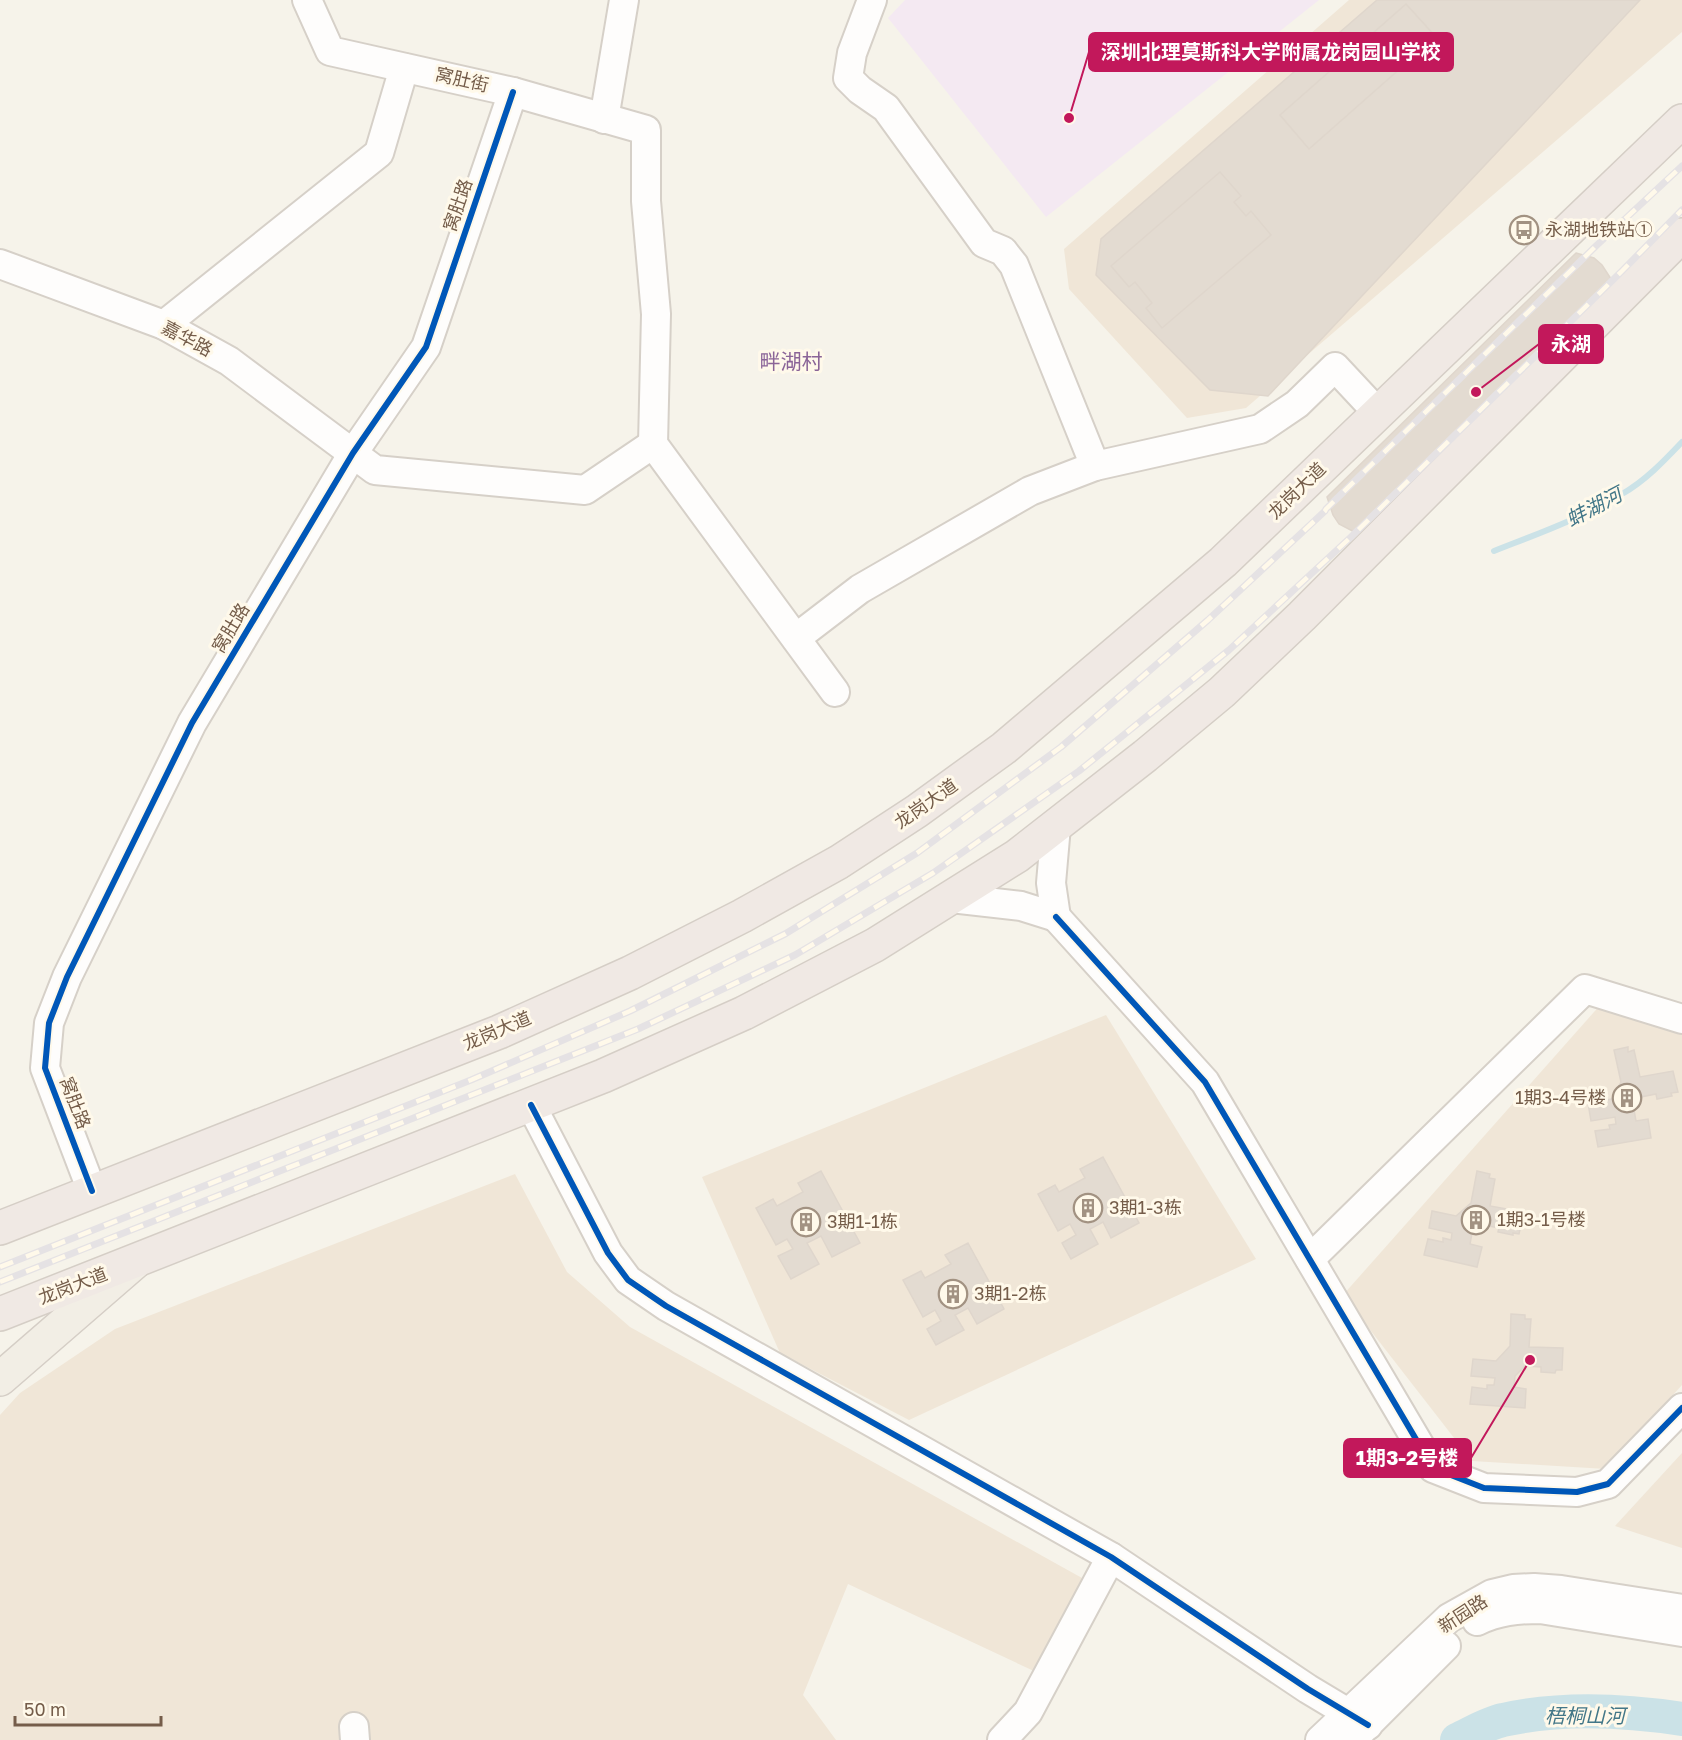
<svg xmlns="http://www.w3.org/2000/svg" width="1682" height="1740" viewBox="0 0 1682 1740" font-family="'Golos Text','Noto Sans SC',sans-serif">
<style>
.residential{fill:#f0e6d7}
.education{fill:#f4e9f2}
.lines{fill:none;stroke-linecap:round;stroke-linejoin:round}
.stream{stroke:#cbe2e7;stroke-width:6}
.river{stroke:#cbe2e7;stroke-width:34}
.building{fill:#e3dbd1;stroke:#dfd6cc;stroke-width:1.5}
.minor-casing{stroke:#d6d0c8;stroke-width:32}
.major-casing{stroke:#d5cec6;stroke-width:36}
.highway-casing{stroke:#d5cec6;stroke-width:36}
.minor{stroke:#fefdfc;stroke-width:28}
.major{stroke:#f2eee5;stroke-width:33}
.highway{stroke:#f0e9e4;stroke-width:33}
.rail-casing{stroke:#e5e2e4;stroke-width:7}
.rail{stroke:#fff9ea;stroke-width:4.5;stroke-dasharray:14;stroke-linecap:butt}
.cycleway-casing{stroke:#fff9ea;stroke-width:10}
.cycleway{stroke:#0057b8;stroke-width:6}
.labels{text-anchor:middle;stroke-width:6;stroke-linejoin:round;paint-order:stroke}
.street-label{font-size:18px;fill:#755d4a;stroke:#fff9ea}
.poi-label{font-size:18px;fill:#755d4a;stroke:#fff9ea;text-anchor:start}
.water-label{font-size:20px;font-style:italic;fill:#437788;stroke:#fff9ea}
.quarter-label{font-size:21px;fill:#8b6598;stroke:#fff9ea}
.leader{fill:none;stroke:#c2185b;stroke-width:2}
.callout-dot{fill:#c2185b;stroke:#fff9ea;stroke-width:2}
.callout{fill:#c2185b;stroke:#c2185b;stroke-width:2}
.callout-label{font-size:20px;text-anchor:middle;font-weight:bold;fill:#fff}
</style>
<rect width="100%" height="100%" fill="#f6f3ea"/>
<g class="residential">
<path d="M 1349,0 L 1682,0 L 1682,32 L 1246,408 L 1187,418 L 1069,289 L 1064,249 Z"/>
<path d="M 1602,1003 L 1682,1026 L 1682,1385 L 1606,1469 L 1472,1461 L 1343,1295 Z"/>
<path d="M 1106,1015 L 1256,1259 L 909,1420 L 780,1353 L 702,1177 Z"/>
<path d="M 515,1174 L 567,1272 L 630,1327 L 1082,1578 L 1036,1672 L 848,1584 L 803,1695 L 836,1740 L 0,1740 L 0,1415 L 20,1393 L 115,1329 Z"/>
<path d="M 1682,1453 L 1682,1548 L 1615,1526 Z"/>
</g>
<path class="education" d="M 905,0 L 1319,0 L 1046,217 L 888,18 Z"/>
<g class="lines">
<path class="stream" d="M 1494,551 C 1537,534 1582,518 1622,494 C 1645,481 1664,461 1682,442"/>
<path class="river" d="M 1457,1740 C 1472,1733 1488,1723 1503,1720 C 1561,1707 1624,1710 1682,1719"/>
</g>
<g class="building">
<path d="M 1377,0 L 1640,0 L 1268,396 L 1210,390 L 1096,275 L 1101,239 Z"/>
<path d="M 1406,4 L 1436,37 L 1309,149 L 1280,115 Z"/>
<path d="M 1220,172 L 1241,196 L 1234,202 L 1246,216 L 1251,211 L 1271,235 L 1162,328 L 1146,308 L 1152,303 L 1135,282 L 1129,287 L 1111,266 Z"/>
<path d="M 1576,253 L 1594,258 L 1602,265 L 1613,282 L 1364,537 L 1339,524 L 1333,515 L 1327,497 Z"/>
<path d="M 1628,1047 L 1628,1052 L 1634,1050 L 1640,1077 L 1673,1071 L 1678,1092 L 1671,1093 L 1672,1096 L 1657,1099 L 1656,1094 L 1641,1097 L 1634,1110 L 1636,1121 L 1648,1119 L 1651,1138 L 1598,1147 L 1595,1131 L 1610,1129 L 1609,1125 L 1616,1124 L 1615,1117 L 1591,1121 L 1588,1103 L 1612,1099 L 1621,1082 L 1614,1050 Z"/>
<path d="M 1103,1157 L 1139,1223 L 1111,1238 L 1103,1222 L 1090,1229 L 1098,1244 L 1071,1259 L 1062,1243 L 1076,1235 L 1070,1224 L 1058,1231 L 1038,1194 L 1055,1185 L 1059,1192 L 1085,1178 L 1080,1169 Z"/>
<path d="M 821,1171 L 860,1243 L 832,1257 L 821,1236 L 807,1243 L 819,1264 L 791,1279 L 778,1256 L 793,1249 L 787,1239 L 776,1245 L 756,1208 L 773,1199 L 777,1206 L 803,1192 L 798,1183 Z"/>
<path d="M 1477,1171 L 1490,1174 L 1489,1178 L 1495,1179 L 1490,1206 L 1524,1212 L 1519,1234 L 1513,1233 L 1513,1235 L 1498,1232 L 1499,1228 L 1484,1225 L 1472,1233 L 1470,1244 L 1482,1247 L 1477,1267 L 1424,1255 L 1428,1239 L 1443,1242 L 1443,1238 L 1451,1240 L 1452,1233 L 1429,1228 L 1432,1211 L 1456,1216 L 1471,1203 Z"/>
<path d="M 968,1243 L 1004,1309 L 977,1324 L 968,1308 L 955,1315 L 964,1330 L 936,1345 L 927,1329 L 941,1321 L 935,1310 L 923,1317 L 903,1280 L 921,1271 L 925,1278 L 951,1264 L 945,1255 Z"/>
<path d="M 1511,1314 L 1525,1315 L 1525,1319 L 1531,1319 L 1529,1347 L 1563,1348 L 1562,1370 L 1556,1370 L 1555,1373 L 1541,1372 L 1541,1367 L 1525,1366 L 1515,1376 L 1514,1387 L 1526,1389 L 1525,1408 L 1470,1404 L 1472,1387 L 1487,1389 L 1487,1385 L 1494,1385 L 1495,1378 L 1471,1376 L 1473,1359 L 1496,1361 L 1510,1346 Z"/>
</g>
<g class="lines">
<g class="minor-casing">
<g id="minor">
<path d="M 307,0 L 330,51 L 513,92 L 646,130 L 646,201 L 656,314 L 653,444 L 835,692"/>
<path d="M 872,0 L 852,53 L 848,78 L 860,90 L 886,108 L 984,243 L 1003,251 L 1014,265 L 1095,466"/>
<path d="M 604,119 L 624,0"/>
<path d="M 0,264 L 164,325 L 229,361 L 375,470 L 585,490 L 653,444"/>
<path d="M 164,325 L 379,153 L 404,68"/>
<path d="M 796,638 L 860,589 L 1030,491 L 1095,466 L 1260,429 L 1297,404 L 1335,367 L 1378,413"/>
<path d="M 951,898 L 1021,906 L 1056,917 L 1051,883 L 1056,826"/>
<path d="M 1056,917 L 1205,1082 L 1433,1468 L 1484,1488 L 1577,1492 L 1608,1484 L 1682,1408"/>
<path d="M 531,1105 L 608,1253 L 628,1280 L 666,1306 L 1111,1557 L 1308,1689 L 1368,1725"/>
<path d="M 92,1191 L 45,1068 L 49,1023 L 67,977 L 192,723 L 353,453 L 426,347 L 513,92"/>
<path d="M 1310,1259 L 1585,989 L 1682,1019"/>
<path d="M 1477,1621 C 1498,1611 1517,1609 1540,1609 L 1682,1632"/>
<path d="M 354,1727 L 355,1740"/>
<path d="M 1002,1740 L 1028,1712 L 1111,1557"/>
<path d="M 1320,1740 L 1449,1618 L 1492,1594 L 1513,1589 L 1534,1588 L 1561,1590 L 1682,1609"/>
<path d="M 1352,1740 L 1446,1646"/>
</g>
</g>
<g class="major-casing">
<path id="major" d="M 0,1379 L 135,1262"/>
</g>
<g class="highway-casing">
<g id="highway">
<path d="M 0,1228 L 499,1032 L 630,973 L 742,916 L 839,862 L 917,811 L 1004,748 L 1223,562 L 1682,121"/>
<path d="M 0,1314 L 603,1076 L 744,1013 L 875,945 L 1017,856 L 1145,756 L 1222,692 L 1302,616 L 1682,235"/>
</g>
</g>
<use href="#minor" class="minor"/>
<use href="#major" class="major"/>
<use href="#highway" class="highway"/>
<g class="rail-casing">
<g id="rail">
<path d="M 0,1267 L 471,1080 L 630,1011 L 785,934 L 917,853 L 1061,747 L 1208,620 L 1325,511 L 1326,509 L 1597,245 L 1682,166"/>
<path d="M 0,1282 L 638,1029 L 795,955 L 933,873 L 1079,771 L 1229,650 L 1351,537 L 1622,271 L 1682,210"/>
</g>
</g>
<use href="#rail" class="rail"/>
<g class="cycleway-casing">
<g id="cycleway">
<path d="M 1056,917 L 1205,1082 L 1433,1468 L 1484,1488 L 1577,1492 L 1608,1484 L 1682,1408"/>
<path d="M 531,1105 L 608,1253 L 628,1280 L 666,1306 L 1111,1557 L 1308,1689 L 1368,1725"/>
<path d="M 92,1191 L 45,1068 L 49,1023 L 67,977 L 192,723 L 353,453 L 426,347 L 513,92"/>
</g>
</g>
<use href="#cycleway" class="cycleway"/>
</g>
<defs>
<g id="bus-ring" transform="scale(1.5)"><circle r="9.5" fill="#fff9ea" stroke="#a29282" stroke-width="1.5"/><path d="M-5-6H5V4H4V6H2V4H-2V6H-4V4H-5ZM-3.5-4V0h7V-4ZM-3.5 1.2v1.5H-2V1.2ZM2 1.2v1.5H3.5V1.2Z" fill="#a29282"/></g>
<g id="building-ring" transform="scale(1.5)"><circle r="9.5" fill="#fff9ea" stroke="#a29282" stroke-width="1.5"/><path d="M-4-6H4V6H1V3H-1V6H-4ZM-2.5-4.3h1.7v1.8h-1.7ZM.8-4.3h1.7v1.8H.8ZM-2.5-1h1.7V.8h-1.7ZM.8-1h1.7V.8H.8Z" fill="#a29282"/></g>
</defs>
<g fill-rule="evenodd">
<use href="#bus-ring" x="1524" y="230"/>
<use href="#building-ring" x="1627" y="1098"/>
<use href="#building-ring" x="1088" y="1208"/>
<use href="#building-ring" x="1476" y="1220"/>
<use href="#building-ring" x="806" y="1222"/>
<use href="#building-ring" x="953" y="1294"/>
</g>
<g class="labels">
<g class="street-label">
<text transform="translate(462 80) rotate(13)" y="6">窝肚街</text>
<text transform="translate(458 205) rotate(-71)" y="6">窝肚路</text>
<text transform="translate(187 339) rotate(28)" y="6">嘉华路</text>
<text transform="translate(1297 491) rotate(-44)" y="6">龙岗大道</text>
<text transform="translate(231 628) rotate(-59)" y="6">窝肚路</text>
<text transform="translate(926 804) rotate(-35)" y="6">龙岗大道</text>
<text transform="translate(497 1031) rotate(-23)" y="6">龙岗大道</text>
<text transform="translate(75 1103) rotate(69)" y="6">窝肚路</text>
<text transform="translate(73 1286) rotate(-21)" y="6">龙岗大道</text>
<text transform="translate(1463 1614) rotate(-33)" y="6">新园路</text>
</g>
<g class="poi-label">
<text x="1545" y="236">永湖地铁站①</text>
<text x="1606" y="1104" text-anchor="end">1期3-4号楼</text>
<text x="1109" y="1214">3期1-3栋</text>
<text x="1497" y="1226">1期3-1号楼</text>
<text x="827" y="1228">3期1-1栋</text>
<text x="974" y="1300">3期1-2栋</text>
</g>
<g class="water-label">
<text transform="translate(1594 507) rotate(-28)" y="7">蚌湖河</text>
<text x="1585" y="1723">梧桐山河</text>
</g>
<g class="quarter-label">
<text x="791" y="369">畔湖村</text>
</g>
</g>
<path class="leader" d="M1069 118L1089 52M1476 392L1539 344M1530 1360L1471 1458"/>
<g class="callout-dot">
<circle cx="1069" cy="118" r="6"/>
<circle cx="1476" cy="392" r="6"/>
<circle cx="1530" cy="1360" r="6"/>
</g>
<g class="callout">
<rect x="1089" y="33" width="364" height="38" rx="6"/>
<rect x="1539" y="325" width="64" height="38" rx="6"/>
<rect x="1344" y="1439" width="127" height="38" rx="6"/>
</g>
<g class="callout-label">
<text x="1271" y="59">深圳北理莫斯科大学附属龙岗园山学校</text>
<text x="1571" y="351">永湖</text>
<text x="1407" y="1465">1期3-2号楼</text>
</g>
<path d="M15 1716v9h146v-9" fill="none" stroke="#755d4a" stroke-width="3"/>
<text x="24" y="1716" font-size="18" fill="#755d4a" stroke="#fff9ea" stroke-width="4.5" paint-order="stroke">50 m</text>
</svg>
